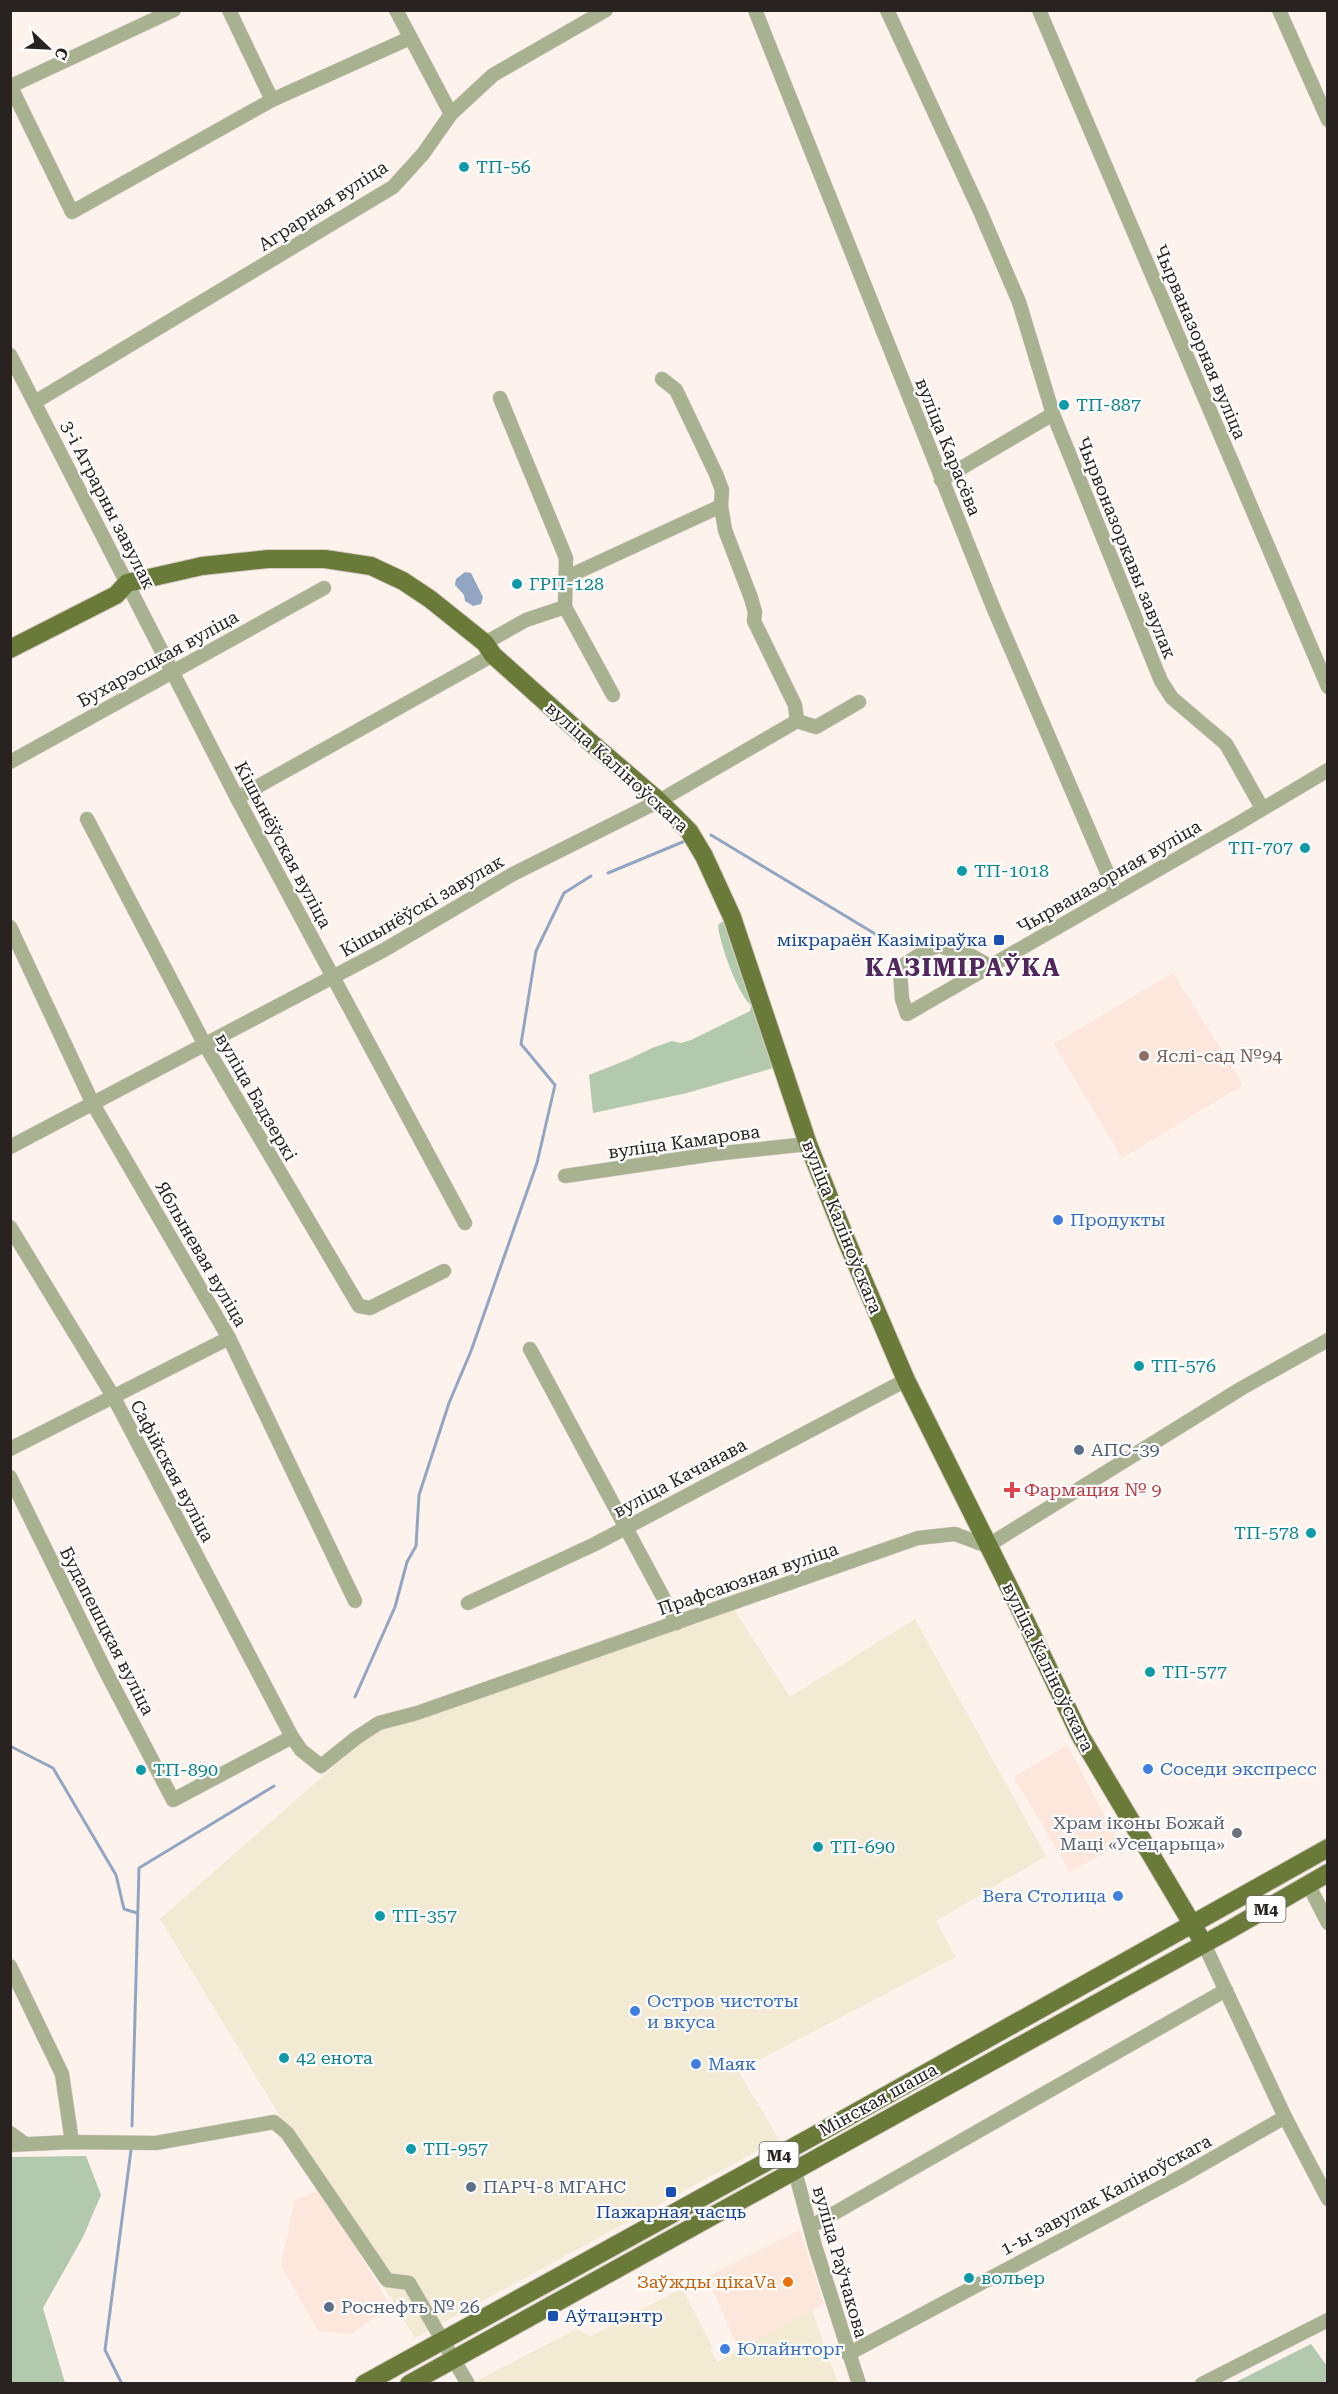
<svg xmlns="http://www.w3.org/2000/svg" width="1338" height="2394" viewBox="0 0 1338 2394" font-family="'Roboto Serif',serif">
<style>
.built{fill:#fde6dc}
.industrial{fill:#f3ead4}
.green{fill:#b2c9ad}
.water{fill:#92a6c3}
.lines{fill:none;stroke-linecap:round;stroke-linejoin:round}
.stream{stroke:#92a6c3;stroke-width:3}
.minor-casing{stroke:#d7cdc7;stroke-width:15}
.major-casing{stroke:#d7cdc7;stroke-width:20}
.minor{stroke:#a8b290;stroke-width:14}
.major{stroke:#697a39;stroke-width:18}
.culture-dot{fill:#0f9aa8;stroke:#fff;stroke-width:2}
.transit-dot{fill:#1a4fb4;stroke:#fff;stroke-width:2}
.education-dot{fill:#8d6e63;stroke:#fff;stroke-width:2}
.shop-dot{fill:#3f7fe0;stroke:#fff;stroke-width:2}
.service-dot{fill:#5c6f8a;stroke:#fff;stroke-width:2}
.health-dot{fill:#e0444e;stroke:#fff;stroke-width:2}
.worship-dot{fill:#6b7280;stroke:#fff;stroke-width:2}
.food-dot{fill:#e8710a;stroke:#fff;stroke-width:2}
.labels{text-anchor:middle;stroke-width:4.5;stroke-linejoin:round;paint-order:stroke}
.shield{fill:#fff;stroke:#686463;stroke-width:1.5}
.shield-label{font-size:16px;font-weight:bold;fill:#282220}
.culture-label{font-size:18px;fill:#0d838f;stroke:#fff;text-anchor:start}
.street-label{font-size:18px;fill:#282220;stroke:#fff}
.transit-label{font-size:18px;fill:#164399;stroke:#fff;text-anchor:end}
.education-label{font-size:18px;fill:#785e54;stroke:#fff;text-anchor:start}
.shop-label{font-size:18px;fill:#366cbe;stroke:#fff;text-anchor:start}
.service-label{font-size:18px;fill:#4e5e75;stroke:#fff;text-anchor:start}
.health-label{font-size:18px;fill:#be3a42;stroke:#fff;text-anchor:start}
.worship-label{font-size:18px;fill:#5b616d;stroke:#fff;text-anchor:end}
.food-label{font-size:18px;fill:#c56008;stroke:#fff;text-anchor:end}
.district-label{font-size:24px;font-weight:bold;letter-spacing:1.5px;fill:#51275c;stroke:#fff}
</style>
<rect width="100%" height="100%" fill="#fef2ec"/>
<g class="built">
<path d="M 1173,973 L 1243,1085 L 1122,1158 L 1054,1044 Z"/>
<path d="M 1067,1745 L 1120,1844 L 1070,1872 L 1014,1777 Z"/>
<path d="M 321,2189 L 390,2305 L 352,2334 L 318,2331 L 281,2265 L 294,2201 Z"/>
<path d="M 800,2230 L 824,2304 L 739,2350 L 707,2277 Z"/>
</g>
<g class="industrial">
<path d="M 732,1606 L 790,1697 L 915,1619 L 1046,1856 L 936,1921 L 956,1957 L 738,2071 L 779,2139 L 415,2338 L 160,1919 L 387,1720 Z"/>
<path d="M 682,2288 L 713,2348 L 710,2350 L 717,2362 L 812,2310 L 838,2383 L 473,2383 L 576,2329 L 591,2336 Z"/>
</g>
<g class="green">
<path d="M 725,920 L 780,1066 L 687,1093 L 593,1113 L 589,1075 L 629,1059 L 652,1048 L 672,1041 L 681,1043 L 691,1040 L 750,1011 L 751,1005 C 738,995 719,942 718,925 Z"/>
<path d="M 86,2156 L 101,2195 L 83,2237 L 43,2308 L 65,2383 L 11,2383 L 11,2157 Z"/>
<path d="M 1311,2344 L 1327,2366 L 1327,2383 L 1234,2383 Z"/>
</g>
<path class="water" d="M 465,572 L 471,573 L 483,597 L 481,604 L 473,606 L 465,601 L 464,595 L 455,585 L 456,579 Z"/>
<g class="lines">
<g class="stream">
<path d="M 711,835 L 892,944"/>
<path d="M 608,873 L 685,841"/>
<path d="M 355,1697 L 395,1607 L 407,1562 L 416,1546 L 419,1495 L 449,1403 L 471,1351 L 537,1163 L 555,1085 L 521,1044 L 536,951 L 564,893 L 591,876"/>
<path d="M 10,1746 L 53,1768 L 116,1875 L 124,1909 L 137,1913"/>
<path d="M 132,2126 L 139,1868 L 274,1786"/>
<path d="M 122,2384 L 105,2350 L 131,2150"/>
</g>
<g class="minor-casing">
<g id="minor">
<path d="M 229,10 L 272,100"/>
<path d="M 396,10 L 451,114"/>
<path d="M 755,10 L 993,607 L 1116,893"/>
<path d="M 887,10 L 980,211 L 1019,302 L 1053,414 L 1161,681 L 1172,698 L 1226,744 L 1262,808"/>
<path d="M 1039,10 L 1328,687"/>
<path d="M 1279,10 L 1328,120"/>
<path d="M 10,85 L 72,212 L 272,100 L 410,38"/>
<path d="M 11,86 L 174,10"/>
<path d="M 10,355 L 237,798 L 465,1223"/>
<path d="M 662,379 L 676,390 L 716,474 L 722,490 L 721,506 L 725,530 L 751,598 L 755,612 L 754,621 L 795,705 L 797,721"/>
<path d="M 500,398 L 566,558 L 565,607 L 613,695"/>
<path d="M 35,402 L 393,187 L 423,154 L 451,114 L 493,75 L 606,10"/>
<path d="M 941,480 L 1053,414"/>
<path d="M 567,577 L 721,506"/>
<path d="M 485,643 L 526,620 L 565,607"/>
<path d="M 10,762 L 324,588"/>
<path d="M 237,798 L 493,655"/>
<path d="M 87,819 L 205,1045 L 356,1301 L 359,1306 L 370,1308 L 444,1271"/>
<path d="M 10,927 L 93,1104 L 229,1338 L 355,1601"/>
<path d="M 990,966 L 972,956 L 939,946 L 929,949 L 905,964 L 900,971 L 902,999 L 907,1014 L 1239,823 L 1328,770"/>
<path d="M 10,1147 L 384,950 L 513,874 L 659,801 L 797,721 L 816,727 L 859,702"/>
<path d="M 565,1176 L 714,1154 L 808,1144"/>
<path d="M 10,1227 L 113,1396 L 292,1737"/>
<path d="M 530,1349 L 677,1623"/>
<path d="M 10,1449 L 229,1338"/>
<path d="M 10,1477 L 105,1670 L 173,1800 L 292,1737 L 301,1750 L 321,1766 L 356,1738 L 379,1723 L 417,1713 L 918,1538 L 955,1534 L 987,1546 L 1242,1388 L 1328,1340"/>
<path d="M 468,1603 L 595,1544 L 906,1380"/>
<path d="M 1308,1884 L 1328,1923"/>
<path d="M 1204,1944 L 1285,2117 L 1328,2199"/>
<path d="M 10,1966 L 62,2074 L 72,2142"/>
<path d="M 10,2133 L 25,2144"/>
<path d="M 10,2145 L 72,2142 L 156,2143 L 274,2122 L 287,2133 L 387,2280 L 409,2283 L 468,2384"/>
<path d="M 789,2149 L 815,2246 L 859,2384"/>
<path d="M 810,2227 L 1226,1990"/>
<path d="M 848,2354 L 1182,2176 L 1285,2117"/>
<path d="M 1202,2384 L 1328,2320"/>
</g>
</g>
<g class="major-casing">
<g id="major">
<path d="M 10,649 L 116,595 L 127,583 L 202,566 L 268,559 L 325,559 L 371,566 L 403,581 L 430,599 L 485,643 L 493,655 L 589,741 L 659,801 L 689,831 L 704,856 L 732,917 L 808,1144 L 847,1242 L 906,1380 L 1016,1601 L 1080,1735 L 1204,1944"/>
<path d="M 364,2384 L 819,2133 L 1328,1848"/>
<path d="M 409,2384 L 1231,1929 L 1328,1873"/>
</g>
</g>
<use href="#minor" class="minor"/>
<use href="#major" class="major"/>
</g>
<g class="culture-dot">
<circle cx="464" cy="167" r="6"/>
<circle cx="1064" cy="405" r="6"/>
<circle cx="517" cy="584" r="6"/>
<circle cx="1305" cy="848" r="6"/>
<circle cx="962" cy="871" r="6"/>
<circle cx="1139" cy="1366" r="6"/>
<circle cx="1311" cy="1533" r="6"/>
<circle cx="1150" cy="1672" r="6"/>
<circle cx="141" cy="1770" r="6"/>
<circle cx="818" cy="1847" r="6"/>
<circle cx="380" cy="1916" r="6"/>
<circle cx="284" cy="2058" r="6"/>
<circle cx="411" cy="2149" r="6"/>
<circle cx="969" cy="2278" r="6"/>
</g>
<g class="transit-dot">
<rect x="993" y="934" width="12" height="12" rx="3"/>
<rect x="665" y="2186" width="12" height="12" rx="3"/>
<rect x="547" y="2310" width="12" height="12" rx="3"/>
</g>
<circle class="education-dot" cx="1144" cy="1056" r="6"/>
<g class="shop-dot">
<circle cx="1058" cy="1220" r="6"/>
<circle cx="1148" cy="1769" r="6"/>
<circle cx="1118" cy="1896" r="6"/>
<circle cx="635" cy="2011" r="6"/>
<circle cx="696" cy="2064" r="6"/>
<circle cx="725" cy="2349" r="6"/>
</g>
<g class="service-dot">
<circle cx="1079" cy="1450" r="6"/>
<circle cx="471" cy="2187" r="6"/>
<circle cx="329" cy="2307" r="6"/>
</g>
<path class="health-dot" d="M1009 1481h6v6h6v6h-6v6h-6v-6h-6v-6h6z"/>
<circle class="worship-dot" cx="1237" cy="1833" r="6"/>
<circle class="food-dot" cx="788" cy="2282" r="6"/>
<g class="labels">
<g class="shield">
<rect x="1246.5" y="1896" width="39" height="26" rx="4.5"/>
<rect x="759.5" y="2142" width="39" height="26" rx="4.5"/>
</g>
<g class="shield-label">
<text x="1266" y="1915">М4</text>
<text x="779" y="2161">М4</text>
</g>
<g class="culture-label">
<text x="476" y="173">ТП-56</text>
<text x="1076" y="411">ТП-887</text>
<text x="529" y="590">ГРП-128</text>
<text x="1293" y="854" text-anchor="end">ТП-707</text>
<text x="974" y="877">ТП-1018</text>
<text x="1151" y="1372">ТП-576</text>
<text x="1299" y="1539" text-anchor="end">ТП-578</text>
<text x="1162" y="1678">ТП-577</text>
<text x="153" y="1776">ТП-890</text>
<text x="830" y="1853">ТП-690</text>
<text x="392" y="1922">ТП-357</text>
<text x="296" y="2064">42 енота</text>
<text x="423" y="2155">ТП-957</text>
<text x="981" y="2284">вольер</text>
</g>
<g class="street-label">
<text transform="translate(323 206) rotate(-33)" y="6">Аграрная вуліца</text>
<text transform="translate(1200 342) rotate(67)" y="6">Чырваназорная вуліца</text>
<text transform="translate(948 447) rotate(68)" y="6">вуліца Карасёва</text>
<text transform="translate(108 505) rotate(63)" y="6">3-і Аграрны завулак</text>
<text transform="translate(1126 548) rotate(68)" y="6">Чырвоназоркавы завулак</text>
<text transform="translate(158 659) rotate(-29)" y="6">Бухарэсцкая вуліца</text>
<text transform="translate(617 767) rotate(42)" y="6">вуліца Каліноўскага</text>
<text transform="translate(283 845) rotate(62)" y="6">Кішынёўская вуліца</text>
<text transform="translate(1109 877) rotate(-30)" y="6">Чырваназорная вуліца</text>
<text transform="translate(422 906) rotate(-30)" y="6">Кішынёўскі завулак</text>
<text transform="translate(256 1097) rotate(60)" y="6">вуліца Бадзеркі</text>
<text transform="translate(684 1142) rotate(-8)" y="6">вуліца Камарова</text>
<text transform="translate(842 1227) rotate(68)" y="6">вуліца Каліноўскага</text>
<text transform="translate(201 1254) rotate(60)" y="6">Яблыневая вуліца</text>
<text transform="translate(172 1471) rotate(62)" y="6">Сафійская вуліца</text>
<text transform="translate(680 1478) rotate(-28)" y="6">вуліца Качанава</text>
<text transform="translate(748 1579) rotate(-19)" y="6">Прафсаюзная вуліца</text>
<text transform="translate(107 1631) rotate(63)" y="6">Будапешцкая вуліца</text>
<text transform="translate(1048 1667) rotate(64)" y="6">вуліца Каліноўскага</text>
<text transform="translate(878 2100) rotate(-29)" y="6">Мінская шаша</text>
<text transform="translate(1106 2195) rotate(-28)" y="6">1-ы завулак Каліноўскага</text>
<text transform="translate(840 2262) rotate(74)" y="6">вуліца Раўчакова</text>
</g>
<g class="transit-label">
<text x="987" y="946">мікрараён Казіміраўка</text>
<text x="671" y="2218" text-anchor="middle">Пажарная часць</text>
<text x="565" y="2322" text-anchor="start">Аўтацэнтр</text>
</g>
<g class="education-label">
<text x="1156" y="1062">Яслі-сад №94</text>
</g>
<g class="shop-label">
<text x="1070" y="1226">Продукты</text>
<text x="1160" y="1775">Соседи экспресс</text>
<text x="1106" y="1902" text-anchor="end">Вега Столица</text>
<text x="647" y="2007">Остров чистоты<tspan x="647" dy="21">и вкуса</tspan></text>
<text x="708" y="2070">Маяк</text>
<text x="737" y="2355">Юлайнторг</text>
</g>
<g class="service-label">
<text x="1091" y="1456">АПС-39</text>
<text x="483" y="2193">ПАРЧ-8 МГАНС</text>
<text x="341" y="2313">Роснефть № 26</text>
</g>
<g class="health-label">
<text x="1024" y="1496">Фармация № 9</text>
</g>
<g class="worship-label">
<text x="1225" y="1829">Храм іконы Божай<tspan x="1225" dy="21">Маці «Усецарыца»</tspan></text>
</g>
<g class="food-label">
<text x="776" y="2288">Заўжды цікаVа</text>
</g>
<g class="district-label">
<text x="963" y="976">КАЗІМІРАЎКА</text>
</g>
</g>
<rect width="1338" height="2394" fill="none" stroke="#282220" stroke-width="24"/>
<g transform="translate(48 48) rotate(113)" stroke="#ffffff" stroke-width="4.5" paint-order="stroke">
<path d="M0-4.5L10 22L0 15L-10 22Z" fill="#282220"/>
<text y="-9" font-size="16" font-weight="bold" text-anchor="middle" fill="#282220">С</text>
</g>
</svg>
